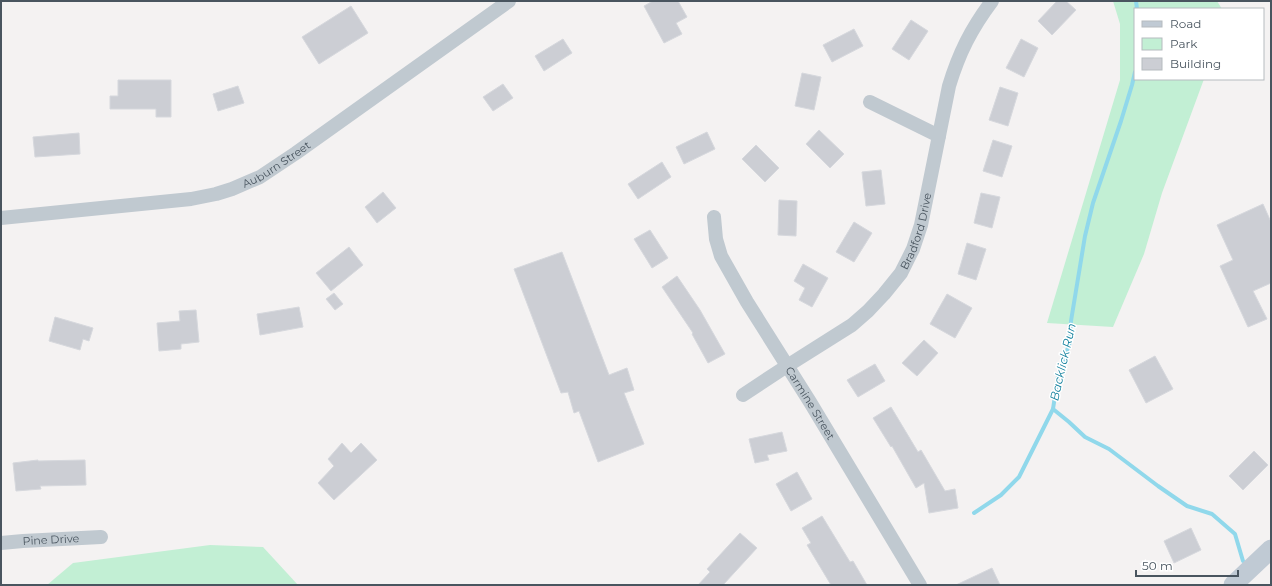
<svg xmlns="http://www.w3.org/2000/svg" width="1272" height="586" viewBox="0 0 1272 586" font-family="Montserrat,sans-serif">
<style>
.green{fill:#c2efd4}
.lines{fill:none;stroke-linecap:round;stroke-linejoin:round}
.stream{stroke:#90d8eb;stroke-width:4}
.building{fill:#ccced4;stroke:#d6d8dd}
.minor{stroke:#c0c9d0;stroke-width:14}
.secondary{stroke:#c0cad4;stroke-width:19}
.labels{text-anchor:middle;stroke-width:3;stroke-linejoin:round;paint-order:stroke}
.street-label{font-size:11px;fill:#49555f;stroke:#fff}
.water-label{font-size:12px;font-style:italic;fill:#0f7f9c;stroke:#fff}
</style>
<rect width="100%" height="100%" fill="#f4f2f2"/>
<g class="green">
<path d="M 1113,1 L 1217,1 L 1222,9 L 1135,9 L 1135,79 L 1204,79 L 1162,193 L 1144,254 L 1113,327 L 1047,323 L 1120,80 L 1120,24 Z"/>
<path d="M 210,545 L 263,547 L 298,585 L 47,585 L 73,563 Z"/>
</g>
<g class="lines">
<g class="stream">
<path d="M 1136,1 L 1137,9"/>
<path d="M 1135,72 L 1132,85 L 1121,121 L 1093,203 L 1085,236 L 1071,321 L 1070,342 L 1058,376 L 1053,409 L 1069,422 L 1085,437 L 1109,449 L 1158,486 L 1187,506 L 1212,514 L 1235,534 L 1243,561"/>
<path d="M 974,513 L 1001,495 L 1019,477 L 1053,409"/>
</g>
</g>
<g class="building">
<path d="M 653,1 L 678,1 L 687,17 L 676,23 L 682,34 L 664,43 L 644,6 Z"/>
<path d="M 1057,1 L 1066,1 L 1076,10 L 1052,35 L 1038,21 Z"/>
<path d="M 351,6 L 368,33 L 319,64 L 302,37 Z"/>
<path d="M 911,20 L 928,31 L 909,60 L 892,49 Z"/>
<path d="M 854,29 L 863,46 L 832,62 L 823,45 Z"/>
<path d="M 563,39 L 572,53 L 544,71 L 535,56 Z"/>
<path d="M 1021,39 L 1038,48 L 1024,77 L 1006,68 Z"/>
<path d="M 802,73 L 821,77 L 814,110 L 795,106 Z"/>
<path d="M 118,80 L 171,80 L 171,117 L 156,117 L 156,109 L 110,109 L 110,96 L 118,96 Z"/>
<path d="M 503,84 L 513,98 L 493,111 L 483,97 Z"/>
<path d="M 238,86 L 244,103 L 218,111 L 213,94 Z"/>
<path d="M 1000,87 L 1018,93 L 1008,126 L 989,120 Z"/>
<path d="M 819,130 L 844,154 L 830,168 L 806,144 Z"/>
<path d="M 707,132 L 715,149 L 684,164 L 676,147 Z"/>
<path d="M 79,133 L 80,154 L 35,157 L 33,137 Z"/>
<path d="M 993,140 L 1012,146 L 1002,177 L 983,171 Z"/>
<path d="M 756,145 L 779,168 L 765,182 L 742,159 Z"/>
<path d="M 662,162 L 671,177 L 638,199 L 628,184 Z"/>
<path d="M 881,170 L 885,204 L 866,206 L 862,172 Z"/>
<path d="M 383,192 L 396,208 L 377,223 L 365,207 Z"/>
<path d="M 981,193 L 1000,197 L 992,228 L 974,223 Z"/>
<path d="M 779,200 L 797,201 L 796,236 L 778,235 Z"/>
<path d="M 1263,204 L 1271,222 L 1271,283 L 1253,291 L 1267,319 L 1248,327 L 1220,266 L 1233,260 L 1217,225 Z"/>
<path d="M 854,222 L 872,233 L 854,262 L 836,252 Z"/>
<path d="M 650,230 L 668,258 L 652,268 L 634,239 Z"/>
<path d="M 967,243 L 986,249 L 976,280 L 958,274 Z"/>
<path d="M 349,247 L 363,265 L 331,291 L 316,273 Z"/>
<path d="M 562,252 L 609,375 L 627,368 L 634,390 L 624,393 L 644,444 L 598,462 L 579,411 L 574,413 L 568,392 L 561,393 L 514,269 Z"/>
<path d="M 803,264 L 828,278 L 812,307 L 799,300 L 805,288 L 794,281 Z"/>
<path d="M 677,276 L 700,310 L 725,354 L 708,363 L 692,334 L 693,333 L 662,287 Z"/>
<path d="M 334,293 L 343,304 L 335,310 L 326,299 Z"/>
<path d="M 947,294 L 972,308 L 955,338 L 930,324 Z"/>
<path d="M 299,307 L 303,327 L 260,335 L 257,314 Z"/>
<path d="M 196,310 L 199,342 L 181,344 L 181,349 L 159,351 L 157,323 L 180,321 L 179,311 Z"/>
<path d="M 55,317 L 93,328 L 89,341 L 83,339 L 80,350 L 49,341 Z"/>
<path d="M 924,340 L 938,353 L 917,376 L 902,363 Z"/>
<path d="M 1155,356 L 1173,389 L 1146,403 L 1129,370 Z"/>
<path d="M 875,364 L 885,381 L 858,397 L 847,380 Z"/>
<path d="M 891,407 L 918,452 L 921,450 L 945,491 L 955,489 L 958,508 L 929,513 L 924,483 L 916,488 L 892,446 L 891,447 L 873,418 Z"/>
<path d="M 782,432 L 787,451 L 767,455 L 769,460 L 755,463 L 749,439 Z"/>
<path d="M 342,443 L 351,453 L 361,443 L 377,460 L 334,500 L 318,483 L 334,466 L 328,459 Z"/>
<path d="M 1254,451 L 1268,465 L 1243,490 L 1229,476 Z"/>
<path d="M 38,460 L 38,461 L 85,460 L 86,485 L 40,486 L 41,489 L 16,491 L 13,463 Z"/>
<path d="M 797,472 L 812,499 L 791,511 L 776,484 Z"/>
<path d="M 822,516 L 850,562 L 853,561 L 867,585 L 831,585 L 807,545 L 811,543 L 802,528 Z"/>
<path d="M 1191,528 L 1201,550 L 1174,563 L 1164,541 Z"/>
<path d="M 740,533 L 757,548 L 723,585 L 698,585 L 710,572 L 707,569 Z"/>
<path d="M 992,568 L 1000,585 L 956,585 Z"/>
</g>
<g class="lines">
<g class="minor">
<path d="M 870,102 L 939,136"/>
<path id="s1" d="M 714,217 L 716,239 L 721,256 L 747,302 L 810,402 L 920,585"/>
<path id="s2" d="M 1,218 L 191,199 L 216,194 L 232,189 L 260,177 L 296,153 L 509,1"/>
<path id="s3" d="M 743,395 L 787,366 L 852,325 L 868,311 L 884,294 L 901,273 L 913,249 L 921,225 L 949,86 C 959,53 971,29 992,1"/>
<path id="s4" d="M 1,543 L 23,541 L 101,537"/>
</g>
<path class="secondary" d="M 1233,585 L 1271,549"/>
</g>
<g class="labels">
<g class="street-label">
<text dy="4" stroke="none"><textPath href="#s2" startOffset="284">Auburn Street</textPath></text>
<text dy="4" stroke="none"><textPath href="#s3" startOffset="246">Bradford Drive</textPath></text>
<text dy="4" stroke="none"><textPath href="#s1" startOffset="212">Carmine Street</textPath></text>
<text dy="4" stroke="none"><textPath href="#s4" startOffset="50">Pine Drive</textPath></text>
</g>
<g class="water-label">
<text transform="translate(1063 362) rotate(-77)" y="4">Backlick Run</text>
</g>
</g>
<rect width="1272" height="586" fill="none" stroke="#49555f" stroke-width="4"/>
<rect x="1134" y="8" width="130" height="72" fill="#ffffff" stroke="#b6bbbf"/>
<rect x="1142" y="21" width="20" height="6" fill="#c0cad4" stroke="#b6bbbf"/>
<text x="1170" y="28" font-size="12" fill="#49555f">Road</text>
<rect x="1142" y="38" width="20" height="12" fill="#c2efd4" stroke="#b6bbbf"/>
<text x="1170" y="48" font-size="12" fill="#49555f">Park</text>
<rect x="1142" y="58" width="20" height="12" fill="#ccced4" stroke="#b6bbbf"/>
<text x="1170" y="68" font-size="12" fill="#49555f">Building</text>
<path d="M1136 570v6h102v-6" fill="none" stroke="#49555f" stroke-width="2"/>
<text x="1142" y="570" font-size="12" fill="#49555f" stroke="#ffffff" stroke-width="3" paint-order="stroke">50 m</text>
</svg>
